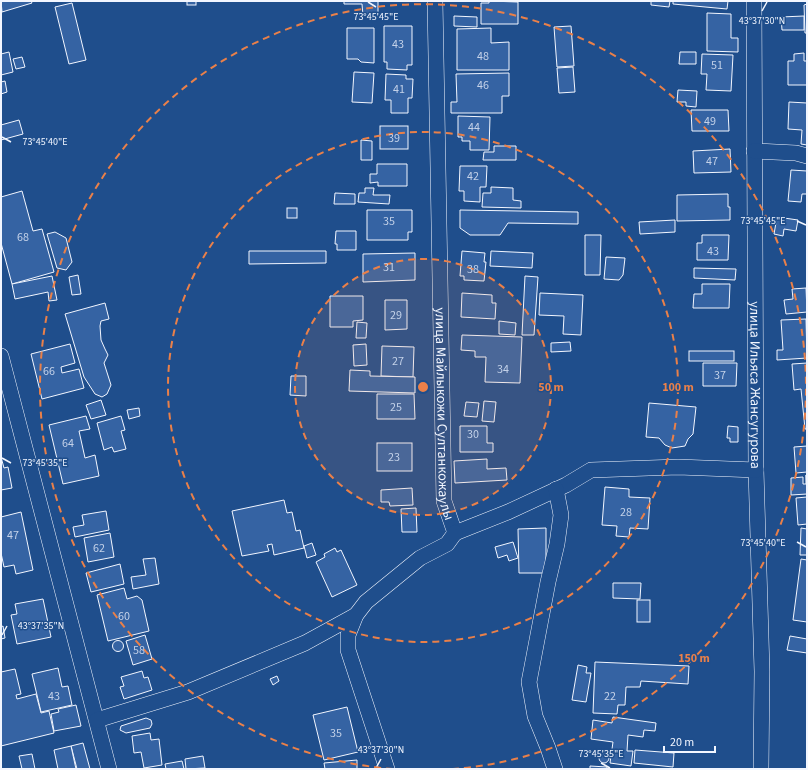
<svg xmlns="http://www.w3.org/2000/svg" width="808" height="770" viewBox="0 0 808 770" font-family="'Source Sans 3',sans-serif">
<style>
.building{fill:#3563a3;stroke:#f2f6ff}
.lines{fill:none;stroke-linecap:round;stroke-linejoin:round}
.street-casing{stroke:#f2f6ff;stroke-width:16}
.street{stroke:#1f4e8c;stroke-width:15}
.ticks{fill:none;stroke:#f2f6ff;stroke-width:1.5}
.ring{fill:none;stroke:#ea8049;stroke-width:2;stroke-dasharray:7 5}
.labels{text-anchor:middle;stroke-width:3;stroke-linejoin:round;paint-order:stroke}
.number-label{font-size:12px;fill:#c3d1e8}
.street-label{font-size:14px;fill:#f2f6ff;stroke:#1f4e8c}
.ticks-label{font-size:10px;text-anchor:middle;fill:#f2f6ff;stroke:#1f4e8c;stroke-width:3;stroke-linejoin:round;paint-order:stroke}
.centre{fill:#ea8049;stroke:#1f4e8c;stroke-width:2}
.ring-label{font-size:12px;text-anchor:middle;font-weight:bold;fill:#ea8049;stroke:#1f4e8c;stroke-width:3;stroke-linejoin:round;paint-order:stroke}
</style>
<rect width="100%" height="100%" fill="#1f4e8c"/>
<g class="building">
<path d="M 1,1 L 31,1 L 32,3 L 2,12 Z"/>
<rect x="187" y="1" width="9" height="4"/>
<path d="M 344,1 L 378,1 L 378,16 L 363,16 L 362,4 L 344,4 Z"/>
<path d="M 489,1 L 518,2 L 518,24 L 481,24 L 481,3 L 489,3 Z"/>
<path d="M 651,1 L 670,1 L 669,7 L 651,5 Z"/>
<path d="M 673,1 L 728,1 L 727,9 L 673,4 Z"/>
<path d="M 72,3 L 86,60 L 69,64 L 55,7 Z"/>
<path d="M 807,4 L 807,33 L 805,33 L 804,5 Z"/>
<path d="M 707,13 L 731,14 L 731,38 L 738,38 L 738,52 L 707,51 Z"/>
<path d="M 454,16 L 477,17 L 477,27 L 454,26 Z"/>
<path d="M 804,16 L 804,30 L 782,30 L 781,17 Z"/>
<path d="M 384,26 L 412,26 L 412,65 L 407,65 L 407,70 L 387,69 L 387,62 L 384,62 Z"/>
<path d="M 571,26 L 574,66 L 557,67 L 554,27 Z"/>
<path d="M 347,28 L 374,28 L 374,63 L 361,62 L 358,59 L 347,59 Z"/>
<path d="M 491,28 L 491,43 L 509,42 L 509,70 L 457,70 L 457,29 Z"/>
<path d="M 9,52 L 13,72 L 1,75 L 1,54 Z"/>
<path d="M 680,52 L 696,52 L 696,64 L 679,64 Z"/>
<path d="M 804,53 L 804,61 L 807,61 L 807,85 L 788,85 L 788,61 L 794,61 L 794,54 Z"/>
<path d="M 702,54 L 733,55 L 731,91 L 706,90 L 707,74 L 701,74 Z"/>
<path d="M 22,57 L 25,67 L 16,69 L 13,59 Z"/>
<path d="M 573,67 L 575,92 L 559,93 L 557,68 Z"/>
<path d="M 354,72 L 374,73 L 372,103 L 352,102 Z"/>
<path d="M 509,73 L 509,96 L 502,96 L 502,113 L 451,113 L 451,102 L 457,102 L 456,74 Z"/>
<path d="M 386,74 L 406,75 L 406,79 L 413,79 L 412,98 L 408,98 L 408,113 L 391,113 L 391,100 L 385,100 Z"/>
<path d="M 5,81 L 7,92 L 1,94 L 1,82 Z"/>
<path d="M 678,90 L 697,91 L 696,107 L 686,106 L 686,102 L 677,102 Z"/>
<path d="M 789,102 L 807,103 L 807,145 L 801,144 L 802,130 L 788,129 Z"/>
<path d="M 691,110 L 728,110 L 729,131 L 692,131 Z"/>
<path d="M 458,116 L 490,117 L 489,150 L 470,150 L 470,141 L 462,141 L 462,137 L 458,137 Z"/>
<path d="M 19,120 L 23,134 L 1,140 L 1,125 Z"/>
<rect x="380" y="126" width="28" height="23"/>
<path d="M 361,140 L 372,141 L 372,160 L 361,160 Z"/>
<path d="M 494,146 L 516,146 L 516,160 L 483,160 L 484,152 L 494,152 Z"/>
<path d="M 730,149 L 731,172 L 694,173 L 693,151 Z"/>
<path d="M 377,164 L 407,164 L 407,186 L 378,186 L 378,182 L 370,183 L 370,174 L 377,174 Z"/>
<path d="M 460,166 L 487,166 L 486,187 L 480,187 L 480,202 L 464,201 L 464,191 L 459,191 Z"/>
<path d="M 791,170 L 807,171 L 807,194 L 802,194 L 801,202 L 788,201 Z"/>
<path d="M 491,187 L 513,188 L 513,200 L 521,201 L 521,208 L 482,207 L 483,193 L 491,193 Z"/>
<path d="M 365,188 L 374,188 L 373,195 L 390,195 L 389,204 L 358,202 L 359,193 L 365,193 Z"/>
<path d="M 22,191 L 33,231 L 42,229 L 54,272 L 12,284 L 1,243 L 1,197 Z"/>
<path d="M 335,193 L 355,194 L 355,204 L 334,204 Z"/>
<path d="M 728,194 L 728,207 L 730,207 L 730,220 L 677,221 L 677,195 Z"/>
<rect x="287" y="208" width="10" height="10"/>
<path d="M 367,210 L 412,210 L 412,232 L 408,232 L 408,240 L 367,240 Z"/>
<path d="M 460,210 L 578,212 L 578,224 L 508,223 L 500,235 L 470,235 L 460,228 Z"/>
<path d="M 777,217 L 798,220 L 796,231 L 784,229 L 783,236 L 774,234 Z"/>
<path d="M 675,220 L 675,232 L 640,234 L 639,222 Z"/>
<path d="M 336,231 L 356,231 L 356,250 L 337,250 L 337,244 L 335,244 Z"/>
<path d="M 55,232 L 66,238 L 72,262 L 66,270 L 57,268 L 47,234 Z"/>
<path d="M 585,235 L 601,235 L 600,275 L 585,275 Z"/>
<path d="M 702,235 L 729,235 L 728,260 L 697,260 L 697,243 L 702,243 Z"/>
<path d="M 249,251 L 326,251 L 326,263 L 249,264 Z"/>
<path d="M 462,251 L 485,253 L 484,262 L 486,262 L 484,281 L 464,280 L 464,276 L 460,276 Z"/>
<path d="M 491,251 L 533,253 L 532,268 L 490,266 Z"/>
<path d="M 415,253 L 415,280 L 363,282 L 363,254 Z"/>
<path d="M 606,257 L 625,258 L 623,275 L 619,280 L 604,279 Z"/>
<path d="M 694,268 L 736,269 L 735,280 L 694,278 Z"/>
<path d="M 78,275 L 81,294 L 72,295 L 69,277 Z"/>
<path d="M 52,276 L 57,300 L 49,301 L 48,292 L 15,299 L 12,284 Z"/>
<path d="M 525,276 L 538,277 L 534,335 L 522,335 Z"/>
<path d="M 702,284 L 730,284 L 729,308 L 693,308 L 694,294 L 702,294 Z"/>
<path d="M 806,288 L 807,312 L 786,314 L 784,300 L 793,299 L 792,289 Z"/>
<path d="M 462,293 L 492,295 L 492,303 L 496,303 L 495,319 L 461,317 Z"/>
<path d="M 540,293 L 583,295 L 581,335 L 563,334 L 564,316 L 539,315 Z"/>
<path d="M 330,296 L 363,296 L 363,320 L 353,321 L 353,327 L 330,327 Z"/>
<path d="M 385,300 L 407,300 L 407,329 L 385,330 Z"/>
<path d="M 105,303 L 109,319 L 101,321 L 100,326 L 101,340 L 105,349 L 108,355 L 104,363 L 111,385 L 107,394 L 102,397 L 95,394 L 84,377 L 65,314 Z"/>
<path d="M 806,319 L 807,358 L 777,360 L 777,350 L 783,350 L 781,320 Z"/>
<path d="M 499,321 L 516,323 L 515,335 L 499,334 Z"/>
<path d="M 357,322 L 367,323 L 366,338 L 356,338 Z"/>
<path d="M 462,335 L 522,337 L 520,383 L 485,382 L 486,357 L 475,357 L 475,351 L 461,350 Z"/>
<path d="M 570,342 L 571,351 L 551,352 L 551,343 Z"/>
<path d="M 70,344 L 75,363 L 61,367 L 62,373 L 79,369 L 84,388 L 42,399 L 31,354 Z"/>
<path d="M 366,344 L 367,365 L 354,366 L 353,345 Z"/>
<path d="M 382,346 L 414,347 L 413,377 L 381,376 Z"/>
<rect x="689" y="351" width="45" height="10"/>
<path d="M 703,363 L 737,363 L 736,386 L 703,386 Z"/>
<path d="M 807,363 L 807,429 L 805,429 L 801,389 L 794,390 L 792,364 Z"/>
<path d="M 350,370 L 370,371 L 370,376 L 415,377 L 415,393 L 349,391 Z"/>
<path d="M 291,376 L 306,376 L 306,396 L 290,395 Z"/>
<path d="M 377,394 L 414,394 L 415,419 L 377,419 Z"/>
<path d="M 101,400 L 106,415 L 91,419 L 86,405 Z"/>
<path d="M 484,401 L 496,402 L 494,422 L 482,421 Z"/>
<path d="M 466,402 L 479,403 L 477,417 L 464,416 Z"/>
<path d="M 649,403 L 696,407 L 693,434 L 688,439 L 685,446 L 672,448 L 665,445 L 659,438 L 646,437 Z"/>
<path d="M 139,408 L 140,416 L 129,419 L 127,410 Z"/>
<path d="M 86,416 L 90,429 L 79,431 L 85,458 L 95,455 L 99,476 L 63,484 L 49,425 Z"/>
<path d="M 121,416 L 125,430 L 121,431 L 126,449 L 114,452 L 112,447 L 104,450 L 97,423 Z"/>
<path d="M 460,426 L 487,426 L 487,443 L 493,443 L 493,452 L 460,452 Z"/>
<path d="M 728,426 L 738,427 L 738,442 L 730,442 L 730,438 L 727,438 Z"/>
<rect x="377" y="443" width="35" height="28"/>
<path d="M 807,446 L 807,472 L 796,473 L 794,447 Z"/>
<path d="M 1,457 L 4,468 L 8,467 L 12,488 L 1,490 Z"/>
<path d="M 487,459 L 487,469 L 506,468 L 507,480 L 455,483 L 454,461 Z"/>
<path d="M 806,475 L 807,494 L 791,495 L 791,478 L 803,477 L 803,484 L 806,484 Z"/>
<path d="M 605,487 L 629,489 L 629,497 L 650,498 L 648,529 L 630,528 L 629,537 L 616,536 L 617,526 L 602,525 Z"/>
<path d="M 412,488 L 413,505 L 390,506 L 389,502 L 381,502 L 381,490 Z"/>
<path d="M 807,497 L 807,524 L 798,525 L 796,498 Z"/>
<path d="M 284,500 L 287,513 L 292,512 L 296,531 L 300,530 L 304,548 L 274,555 L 272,544 L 267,545 L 269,551 L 242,556 L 232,511 Z"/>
<path d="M 416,508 L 417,532 L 402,532 L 401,509 Z"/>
<path d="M 106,511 L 109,530 L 75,537 L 73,527 L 84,525 L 82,515 Z"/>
<path d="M 21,512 L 33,570 L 16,574 L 14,565 L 4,567 L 1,553 L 1,517 Z"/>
<path d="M 546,528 L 546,573 L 519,573 L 518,529 Z"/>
<path d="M 801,528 L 807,529 L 807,555 L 800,555 Z"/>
<path d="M 110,533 L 114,557 L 88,562 L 84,538 Z"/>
<path d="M 513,542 L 518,558 L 509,561 L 507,555 L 498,558 L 495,547 Z"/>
<path d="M 312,543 L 316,555 L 307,558 L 304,546 Z"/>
<path d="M 335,548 L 337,552 L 341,550 L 357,585 L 332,597 L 316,562 L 325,557 L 324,554 Z"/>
<path d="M 155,558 L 159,584 L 133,589 L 131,577 L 146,575 L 143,559 Z"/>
<path d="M 801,559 L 807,560 L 807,622 L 793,620 Z"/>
<path d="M 120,564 L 124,584 L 91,592 L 86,573 Z"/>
<path d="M 613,583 L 641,583 L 640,599 L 613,598 Z"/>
<path d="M 124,588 L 127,599 L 137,596 L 142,600 L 149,631 L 108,641 L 97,595 Z"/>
<path d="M 43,599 L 51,637 L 17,644 L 11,615 L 17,614 L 15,604 Z"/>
<rect x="637" y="600" width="13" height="22"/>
<path d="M 3,626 L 5,638 L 1,639 L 1,627 Z"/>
<path d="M 145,635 L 152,659 L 133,665 L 126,641 Z"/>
<path d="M 790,636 L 807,639 L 807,653 L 787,650 Z"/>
<circle cx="118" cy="646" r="5.5"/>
<path d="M 595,662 L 689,666 L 688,684 L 641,681 L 640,687 L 626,687 L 625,705 L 618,705 L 617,714 L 593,713 Z"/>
<path d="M 578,665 L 587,667 L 586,673 L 591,673 L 586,702 L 572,700 Z"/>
<path d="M 58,668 L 62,687 L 68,686 L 72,705 L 41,712 L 32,674 Z"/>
<path d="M 15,669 L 21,694 L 16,695 L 17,699 L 36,694 L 41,713 L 49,711 L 54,733 L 1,746 L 1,672 Z"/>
<path d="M 142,671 L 144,678 L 148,677 L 152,690 L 124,699 L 120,687 L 124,686 L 121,677 Z"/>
<path d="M 277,676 L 279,681 L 273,685 L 270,679 Z"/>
<path d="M 76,705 L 81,726 L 54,731 L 51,714 L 59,712 L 58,709 Z"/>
<path d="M 347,707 L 358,752 L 324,760 L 313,715 Z"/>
<path d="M 613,717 L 656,723 L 655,731 L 644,730 L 643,737 L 628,735 L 627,751 L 633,751 L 631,766 L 610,763 L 613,742 L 591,739 L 593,720 L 612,723 Z"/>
<path d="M 146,718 L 151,720 L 152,724 L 150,728 L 126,733 L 120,730 L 121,726 Z"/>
<path d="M 150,733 L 151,740 L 159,739 L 162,765 L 144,768 L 141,752 L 134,753 L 132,736 Z"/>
<path d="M 83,743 L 90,769 L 77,769 L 71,746 Z"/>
<path d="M 71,746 L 76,769 L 58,769 L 54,750 Z"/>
<path d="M 635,750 L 674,753 L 673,767 L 634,763 Z"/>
<circle cx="604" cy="758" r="5"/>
<path d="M 32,754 L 35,769 L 22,769 L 19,756 Z"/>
<path d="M 203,756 L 205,768 L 186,769 L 185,759 Z"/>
<path d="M 357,760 L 357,769 L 325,769 L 324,763 Z"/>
<path d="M 182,761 L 184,769 L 166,769 L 165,764 Z"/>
<path d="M 590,766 L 607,767 L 607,769 L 590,769 Z"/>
</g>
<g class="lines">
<g class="street-casing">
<g id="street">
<path id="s1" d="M 435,1 L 444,501 L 455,533"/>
<path id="s2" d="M 754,1 L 756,470 L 762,671 L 761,769"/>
<path d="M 754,151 L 796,153 L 807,156"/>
<path d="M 1,356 L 109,769"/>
<path d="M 455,533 L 508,512 L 566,485 L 591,470 L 678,467 L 756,470"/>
<path d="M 97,720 L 188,692 L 305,643 L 356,615"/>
<path d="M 387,769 L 348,650 L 348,635 L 356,615 L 366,602 L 420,558 L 447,544 L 455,533"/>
<path d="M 555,769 L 548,748 L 535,716 L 529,682 L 548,582 L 557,544 L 561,515 L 556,489"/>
</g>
</g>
<use href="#street" class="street"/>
</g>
<path class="ticks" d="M 368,2 L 376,7M 762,11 L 767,2M 2,137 L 11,142M 797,221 L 806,225M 2,458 L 11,463M 797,542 L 806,547M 2,635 L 7,626M 601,763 L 610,768M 376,768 L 381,759"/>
<circle cx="423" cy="387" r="128" fill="#ea8049" fill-opacity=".12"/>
<g class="ring">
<circle cx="423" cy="387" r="128"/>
<circle cx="423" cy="387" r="255"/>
<path d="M393 769A383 383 0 1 1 453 769"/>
</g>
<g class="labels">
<g class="number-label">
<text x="398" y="48">43</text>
<text x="483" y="60">48</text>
<text x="717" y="69">51</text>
<text x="483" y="89">46</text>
<text x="399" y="93">41</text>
<text x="710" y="125">49</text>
<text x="474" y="131">44</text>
<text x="394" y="142">39</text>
<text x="712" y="165">47</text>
<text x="473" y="180">42</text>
<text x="389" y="225">35</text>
<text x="23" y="241">68</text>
<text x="713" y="255">43</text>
<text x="389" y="271">31</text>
<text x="473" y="273">38</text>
<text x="396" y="319">29</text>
<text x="398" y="365">27</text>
<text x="503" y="373">34</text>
<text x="49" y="375">66</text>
<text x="720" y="379">37</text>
<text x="396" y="411">25</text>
<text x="473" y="438">30</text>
<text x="68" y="447">64</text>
<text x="394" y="461">23</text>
<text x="626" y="516">28</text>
<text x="13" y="539">47</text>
<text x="99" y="552">62</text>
<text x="124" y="620">60</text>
<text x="139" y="654">58</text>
<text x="54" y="700">43</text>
<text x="610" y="700">22</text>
<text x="336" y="737">35</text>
</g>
<g class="street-label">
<text dy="5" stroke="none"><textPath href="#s2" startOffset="384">улица Ильяса Жансугурова</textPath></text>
<text dy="5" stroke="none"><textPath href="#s1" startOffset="413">улица Майлыкожи Султанкожаулы</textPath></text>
</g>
</g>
<g class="ticks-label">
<text x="376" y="20">73°45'45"E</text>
<text x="762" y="24">43°37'30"N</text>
<text x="45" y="145">73°45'40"E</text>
<text x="763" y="224">73°45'45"E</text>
<text x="45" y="466">73°45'35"E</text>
<text x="763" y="546">73°45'40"E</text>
<text x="41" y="629">43°37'35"N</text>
<text x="381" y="753">43°37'30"N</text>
<text x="601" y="757">73°45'35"E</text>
</g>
<circle cx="423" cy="387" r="6" class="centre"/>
<g class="ring-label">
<text x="551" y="391">50 m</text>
<text x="678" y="391">100 m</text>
<text x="694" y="662">150 m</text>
</g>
<rect width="808" height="770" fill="none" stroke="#f2f6ff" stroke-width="4"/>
<path d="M664 746v6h51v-6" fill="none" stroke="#f2f6ff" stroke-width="2"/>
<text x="670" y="746" font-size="12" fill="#f2f6ff" stroke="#1f4e8c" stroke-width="3" paint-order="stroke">20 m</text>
</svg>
